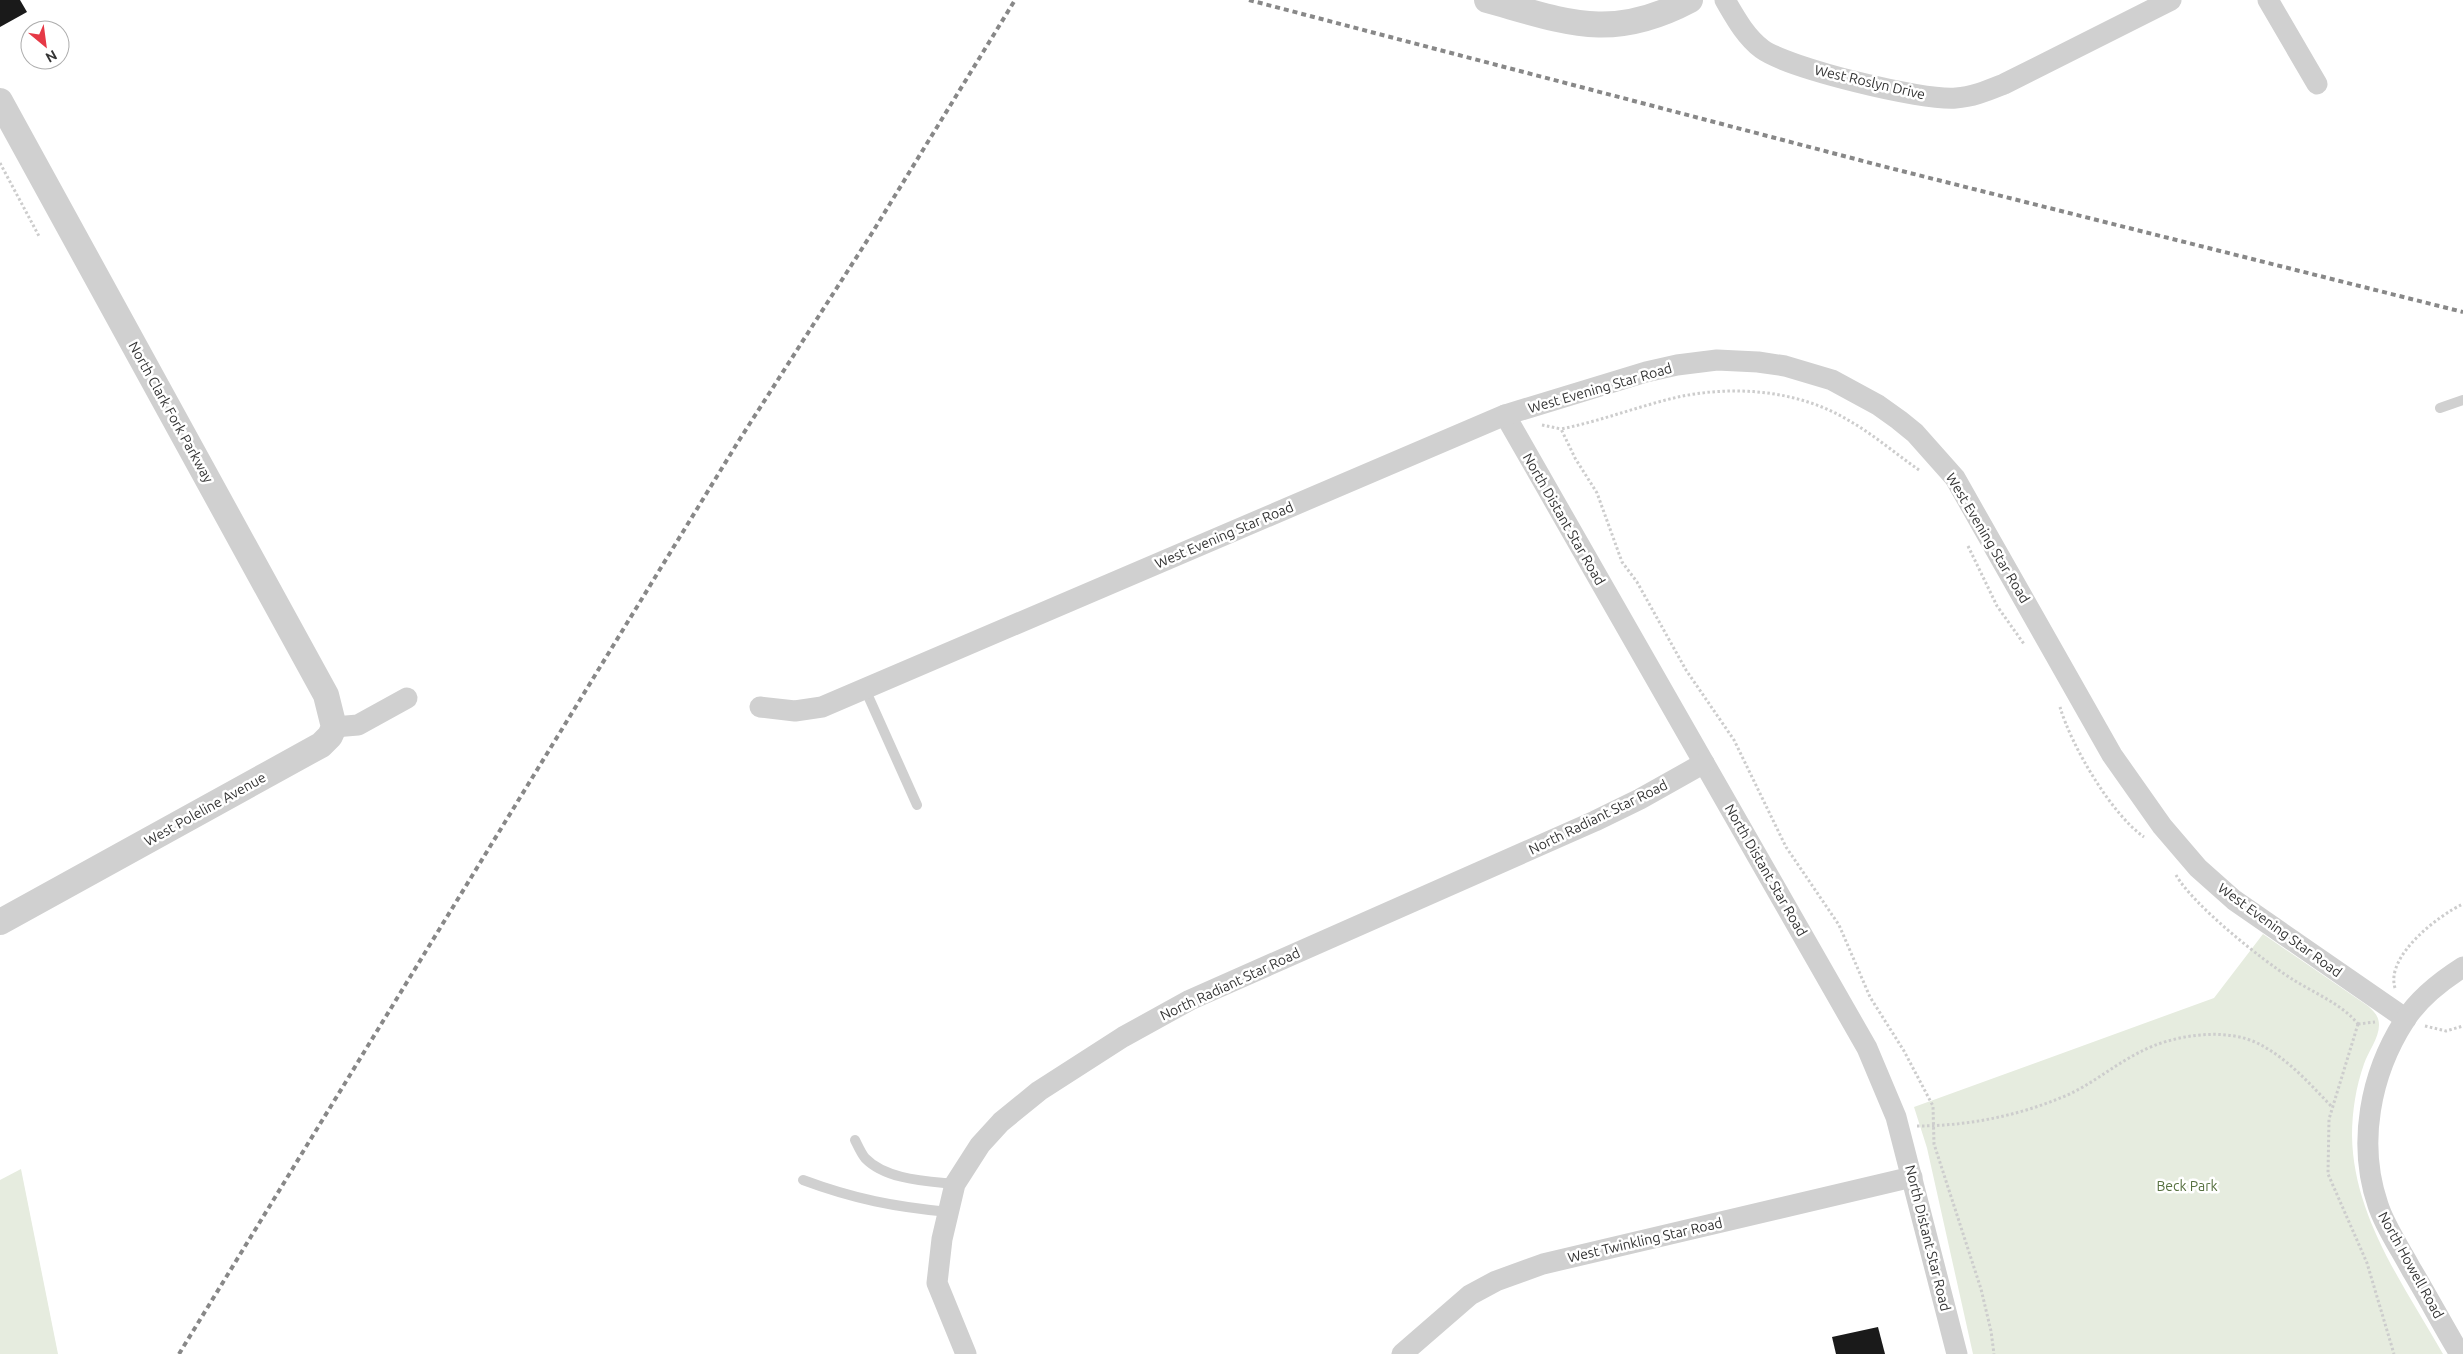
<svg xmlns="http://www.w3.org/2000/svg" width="2463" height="1354" viewBox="0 0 2463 1354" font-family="Ubuntu,sans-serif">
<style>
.green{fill:#e6ecdf}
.building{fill:#1a1a1a}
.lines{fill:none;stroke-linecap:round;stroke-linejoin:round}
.path{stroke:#cdcdcd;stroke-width:3;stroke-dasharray:2.5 2.5;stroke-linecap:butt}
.service{stroke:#d0d0d0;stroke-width:10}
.minor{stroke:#d0d0d0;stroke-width:21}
.tertiary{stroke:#d0d0d0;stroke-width:26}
.rail{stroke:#888;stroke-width:4;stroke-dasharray:5 4;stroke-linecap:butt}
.labels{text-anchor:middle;stroke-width:5;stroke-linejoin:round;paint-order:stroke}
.street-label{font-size:14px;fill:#333;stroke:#fff}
.park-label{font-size:14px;fill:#56703f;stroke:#fff}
</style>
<rect width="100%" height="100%" fill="#fff"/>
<g class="green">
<path d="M 2263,934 L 2368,1006 C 2375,1012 2379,1017 2379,1025 C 2379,1038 2368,1052 2364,1064 C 2356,1086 2352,1112 2352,1135 C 2353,1217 2404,1285 2443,1354 L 1973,1354 L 1927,1148 L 1914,1107 L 2214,998 Z"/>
<path d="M 21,1169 L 58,1354 L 0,1354 L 0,1180 Z"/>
</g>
<g class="building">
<path d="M 0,0 L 20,0 L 27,12 L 0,27 Z"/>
<path d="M 1878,1327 L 1885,1354 L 1836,1354 L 1832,1337 Z"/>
</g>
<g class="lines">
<g class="path">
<path d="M 0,163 L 40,238"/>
<path d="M 1542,425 L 1561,429"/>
<path d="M 1919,470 C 1896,454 1873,434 1848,420 C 1798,390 1734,385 1678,397 C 1639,406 1601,421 1561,429 L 1575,458 L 1597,493 L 1622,562 L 1637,582 L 1686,670 L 1734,740 L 1786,847 L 1839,925 L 1870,997 L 1904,1051 L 1933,1106 L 1934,1144 L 1981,1289 L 1991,1331 L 1994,1354"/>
<path d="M 1968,546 L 1997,606 L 2024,644"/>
<path d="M 2060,707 C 2071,745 2111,814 2144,837"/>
<path d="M 2176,875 C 2193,905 2262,960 2292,979 C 2314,993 2342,1004 2358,1024"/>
<path d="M 2395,988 C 2385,956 2439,915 2463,904"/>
<path d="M 2358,1024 L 2329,1119 L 2328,1174 L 2367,1263 L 2394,1354"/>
<path d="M 2358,1024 L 2375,1022"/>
<path d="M 2425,1026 L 2446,1031 L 2463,1026"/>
<path d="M 1917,1126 C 1967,1126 2018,1116 2065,1096 C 2091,1085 2114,1065 2140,1052 C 2172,1035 2227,1026 2261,1045 C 2289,1060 2310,1084 2332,1107"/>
</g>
<g class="service">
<path d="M 2440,408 L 2463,400"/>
<path d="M 865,689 L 917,805"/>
<path d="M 855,1140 C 858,1146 861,1153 865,1158 C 886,1180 927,1181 955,1184"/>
<path d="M 803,1180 C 854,1199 895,1207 949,1212"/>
</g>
<g class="minor">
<path d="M 1725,0 C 1735,17 1745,36 1762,49 C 1788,68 1922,101 1956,98 C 1973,97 1989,90 2004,84 L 2171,0"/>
<path d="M 2268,0 L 2317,84"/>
<path d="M 1505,415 L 1867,1048 L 1896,1117 L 1957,1354"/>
<path d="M 760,707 L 795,711 L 822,707 L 1505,415 L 1646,372 L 1677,365 L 1717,360 L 1758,362 L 1785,366 L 1832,380 L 1878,405 L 1899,420 L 1915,433 L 1955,478 L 2112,755 L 2162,826 L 2198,868 L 2234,900 L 2406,1019"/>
<path d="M 334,727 L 358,725 L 407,698"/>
<path d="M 966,1354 L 937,1283 L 942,1239 L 955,1184 L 980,1145 L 1001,1122 L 1039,1091 L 1123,1037 L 1190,1000 L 1595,821 L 1640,799 L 1704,763"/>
<path d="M 1402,1354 L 1470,1295 L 1496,1281 L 1543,1264 L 1912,1177"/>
<path d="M 2460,1354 C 2443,1326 2428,1297 2411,1269 C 2400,1248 2385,1227 2378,1205 C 2357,1144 2370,1074 2405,1020 C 2419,998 2441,981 2463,967"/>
</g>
<g class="tertiary">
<path d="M 1487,0 C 1567,22 1611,42 1690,0"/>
<path d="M 0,101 L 326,695 L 334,727 L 330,736 L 321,745 L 0,922"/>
</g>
<g class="rail">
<path d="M 1249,0 L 1882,166 L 2463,312"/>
<path d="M 179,1354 L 738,442 L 872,233 L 1015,0"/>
</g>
</g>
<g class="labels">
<g class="street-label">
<text transform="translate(1870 82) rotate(13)" y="5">West Roslyn Drive</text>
<text transform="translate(1600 388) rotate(-16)" y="5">West Evening Star Road</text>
<text transform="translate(171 412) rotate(61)" y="5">North Clark Fork Parkway</text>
<text transform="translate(1564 519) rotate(60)" y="5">North Distant Star Road</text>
<text transform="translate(1224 535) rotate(-23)" y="5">West Evening Star Road</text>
<text transform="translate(1988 538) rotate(59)" y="5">West Evening Star Road</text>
<text transform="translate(205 809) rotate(-29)" y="5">West Poleline Avenue</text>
<text transform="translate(1598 817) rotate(-26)" y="5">North Radiant Star Road</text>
<text transform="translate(1766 870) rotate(60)" y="5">North Distant Star Road</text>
<text transform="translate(2280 930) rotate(36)" y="5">West Evening Star Road</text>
<text transform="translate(1230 984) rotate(-25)" y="5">North Radiant Star Road</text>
<text transform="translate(1928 1238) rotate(76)" y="5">North Distant Star Road</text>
<text transform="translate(1645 1240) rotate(-13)" y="5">West Twinkling Star Road</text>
<text transform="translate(2411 1265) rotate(61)" y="5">North Howell Road</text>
</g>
<g class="park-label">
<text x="2187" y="1191">Beck Park</text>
</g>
</g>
<g transform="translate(45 45) rotate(151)"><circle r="24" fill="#ffffff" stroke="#adadad"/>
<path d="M0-4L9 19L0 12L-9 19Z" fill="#e63946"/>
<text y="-8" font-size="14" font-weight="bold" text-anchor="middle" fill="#333333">N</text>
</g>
</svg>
